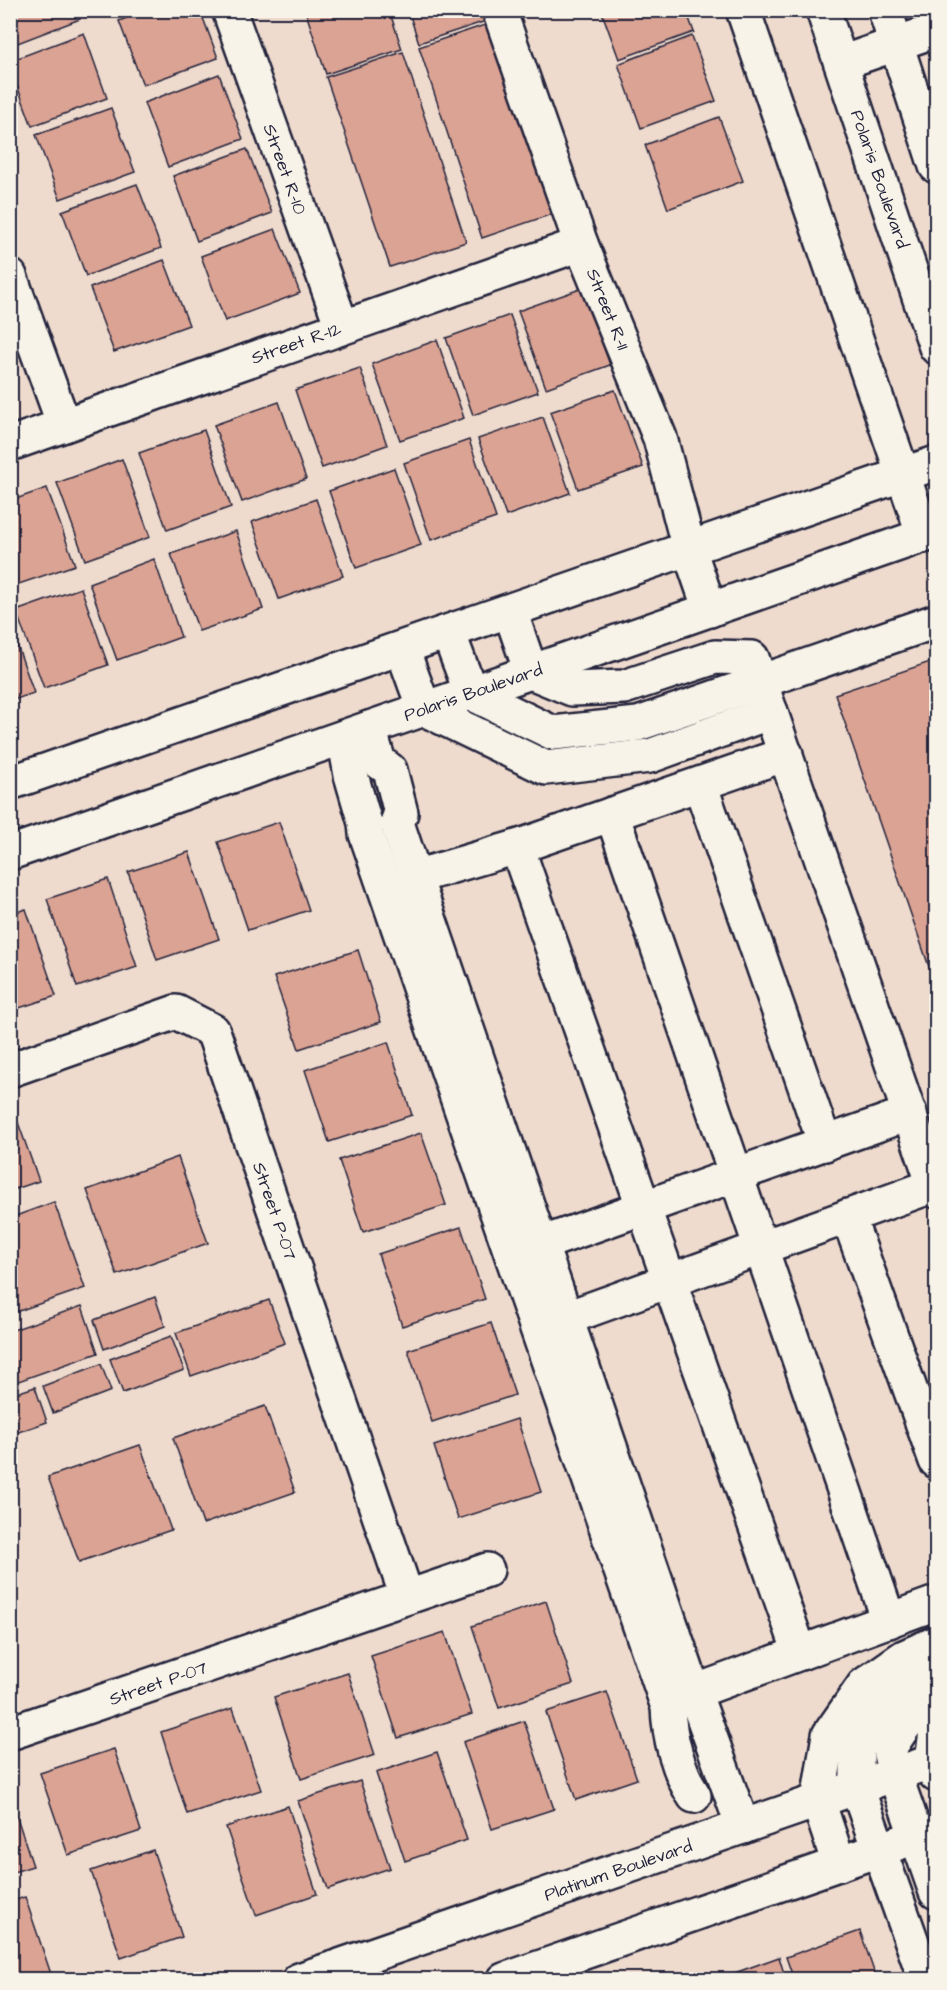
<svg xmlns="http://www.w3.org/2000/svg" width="947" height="1990" viewBox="0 0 947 1990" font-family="'Architects Daughter',sans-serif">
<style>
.building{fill:#dba393;stroke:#22223b;stroke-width:1.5}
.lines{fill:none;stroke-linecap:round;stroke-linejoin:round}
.minor-casing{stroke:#22223b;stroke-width:38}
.minor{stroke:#f7f3e8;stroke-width:33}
.labels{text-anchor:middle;stroke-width:6;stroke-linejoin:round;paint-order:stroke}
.street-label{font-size:18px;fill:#22223b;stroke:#f7f3e8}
</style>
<rect width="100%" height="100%" fill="#efdbce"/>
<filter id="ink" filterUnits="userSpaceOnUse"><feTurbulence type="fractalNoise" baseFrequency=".0167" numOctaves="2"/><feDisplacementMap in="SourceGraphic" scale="12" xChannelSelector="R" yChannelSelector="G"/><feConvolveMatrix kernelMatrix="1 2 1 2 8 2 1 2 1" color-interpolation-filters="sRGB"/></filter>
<g filter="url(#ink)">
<g class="building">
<path d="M 10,10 L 77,10 L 80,19 L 10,46 Z"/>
<path d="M 147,10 L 200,10 L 218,58 L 143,85 L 119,21 Z"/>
<path d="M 305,10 L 389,10 L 402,49 L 326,74 Z"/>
<path d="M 408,10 L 492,10 L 495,18 L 419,43 Z"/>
<path d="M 601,10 L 686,10 L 694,32 L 619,59 Z"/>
<path d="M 494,22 L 558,212 L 482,238 L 419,47 Z"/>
<path d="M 84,33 L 107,98 L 32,126 L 10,66 L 10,61 Z"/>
<path d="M 692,36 L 716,101 L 641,128 L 618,64 Z"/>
<path d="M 403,52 L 466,242 L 390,267 L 326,77 Z"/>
<path d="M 219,74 L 243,139 L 168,167 L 144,103 Z"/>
<path d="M 111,108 L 135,172 L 60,199 L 36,135 Z"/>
<path d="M 719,117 L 743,181 L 668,209 L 645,145 Z"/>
<path d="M 247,149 L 272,213 L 197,241 L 173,176 Z"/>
<path d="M 137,184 L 161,248 L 86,276 L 62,211 Z"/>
<path d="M 275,229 L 300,293 L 225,321 L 201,256 Z"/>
<path d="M 164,260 L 189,325 L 114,352 L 90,288 Z"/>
<path d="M 583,288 L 610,365 L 546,388 L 518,311 Z"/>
<path d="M 510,315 L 538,392 L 473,415 L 446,338 Z"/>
<path d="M 437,340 L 464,418 L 400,440 L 372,364 Z"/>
<path d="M 360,368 L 387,445 L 322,468 L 295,390 Z"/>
<path d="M 615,390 L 643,467 L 578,489 L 550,412 Z"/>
<path d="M 279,402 L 306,479 L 242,502 L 214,425 Z"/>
<path d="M 543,417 L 570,493 L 506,516 L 478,439 Z"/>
<path d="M 204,430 L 231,507 L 167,530 L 139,453 Z"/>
<path d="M 469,440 L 496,518 L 431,540 L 404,463 Z"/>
<path d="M 122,459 L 150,537 L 85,560 L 57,483 Z"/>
<path d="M 394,468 L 421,545 L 356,568 L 329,491 Z"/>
<path d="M 47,488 L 75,565 L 10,587 L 10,501 Z"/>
<path d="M 316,499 L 343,576 L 279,599 L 252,522 Z"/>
<path d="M 236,531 L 263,609 L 199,631 L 171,554 Z"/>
<path d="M 154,559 L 181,637 L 117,660 L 89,583 Z"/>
<path d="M 81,588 L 108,665 L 44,688 L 16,611 Z"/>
<path d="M 10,625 L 34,693 L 10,701 Z"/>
<path d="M 936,660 L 936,987 L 835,694 Z"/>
<path d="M 279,822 L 309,910 L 248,930 L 218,842 Z"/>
<path d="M 189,852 L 219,939 L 157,960 L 128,872 Z"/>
<path d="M 108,879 L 137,967 L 77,987 L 47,899 Z"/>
<path d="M 26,909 L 56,996 L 10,1011 L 10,914 Z"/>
<path d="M 358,950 L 381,1022 L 299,1049 L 274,977 Z"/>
<path d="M 388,1042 L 412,1115 L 329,1142 L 305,1070 Z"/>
<path d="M 10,1100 L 39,1181 L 10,1191 Z"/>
<path d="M 421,1133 L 446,1205 L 363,1232 L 339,1160 Z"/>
<path d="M 178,1157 L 208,1243 L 117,1275 L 87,1190 Z"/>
<path d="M 54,1202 L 85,1288 L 10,1314 L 10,1218 Z"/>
<path d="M 461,1227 L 485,1299 L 402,1326 L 378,1254 Z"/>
<path d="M 155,1297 L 165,1326 L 104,1349 L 94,1320 Z"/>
<path d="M 269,1300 L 285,1343 L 191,1376 L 176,1333 Z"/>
<path d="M 82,1306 L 98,1353 L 10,1384 L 10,1331 Z"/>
<path d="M 491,1323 L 515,1395 L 432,1422 L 408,1350 Z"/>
<path d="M 171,1336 L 184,1370 L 123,1393 L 110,1359 Z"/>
<path d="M 101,1364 L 111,1391 L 53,1413 L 43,1386 Z"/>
<path d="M 35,1387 L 47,1422 L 10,1435 L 10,1395 Z"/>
<path d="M 265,1406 L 295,1492 L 203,1524 L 173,1438 Z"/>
<path d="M 517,1419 L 541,1492 L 458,1519 L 434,1446 Z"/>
<path d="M 140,1445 L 171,1530 L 79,1562 L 48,1477 Z"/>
<path d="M 546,1601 L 573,1684 L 499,1708 L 472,1626 Z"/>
<path d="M 445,1632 L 472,1714 L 398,1738 L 371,1656 Z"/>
<path d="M 348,1673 L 375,1755 L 301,1779 L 274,1697 Z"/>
<path d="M 607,1692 L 637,1779 L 576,1800 L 546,1712 Z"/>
<path d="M 233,1708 L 261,1790 L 187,1814 L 161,1732 Z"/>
<path d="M 524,1721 L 554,1809 L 492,1829 L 463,1742 Z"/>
<path d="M 114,1749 L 141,1831 L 68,1855 L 40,1773 Z"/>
<path d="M 437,1752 L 467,1840 L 405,1861 L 376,1773 Z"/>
<path d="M 360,1781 L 390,1868 L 328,1889 L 298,1801 Z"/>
<path d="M 10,1796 L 33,1866 L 10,1873 Z"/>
<path d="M 288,1806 L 317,1894 L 256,1915 L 226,1827 Z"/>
<path d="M 153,1850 L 182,1937 L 121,1958 L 91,1871 Z"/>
<path d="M 25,1897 L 53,1980 L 10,1980 L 10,1902 Z"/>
<path d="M 860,1931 L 877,1980 L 794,1980 L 786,1957 Z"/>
<path d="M 779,1957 L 786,1980 L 715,1980 Z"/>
</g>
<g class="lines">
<g class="minor-casing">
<g id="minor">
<path d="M 229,10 L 342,327"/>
<path d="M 499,10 L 581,244 L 660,438 L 689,549 L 710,610"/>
<path d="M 743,10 L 924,536"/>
<path d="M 823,10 L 936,347"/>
<path d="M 885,10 L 936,166"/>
<path d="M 841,63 L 936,30"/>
<path d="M 10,276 L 64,425"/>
<path d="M 10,444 L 581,244"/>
<path d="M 510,611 L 531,672 L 572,689 L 624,687 L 715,657 L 752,658 L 936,1191"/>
<path d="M 448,632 L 471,693 L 553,733 L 638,724 L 936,621"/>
<path d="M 402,648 L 424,709 L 546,768 L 650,756 L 771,712"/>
<path d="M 369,728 L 379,762 L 390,770 L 401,813 L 397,823 L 415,877 L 694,1692 L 743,1827"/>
<path d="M 344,737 L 351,775 L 365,823 L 366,834 L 668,1707 C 669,1737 678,1771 694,1796"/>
<path d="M 10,783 L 936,463"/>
<path d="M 700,784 L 825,1144"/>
<path d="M 612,814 L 889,1621"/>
<path d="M 517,847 L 800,1653"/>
<path d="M 10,853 L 936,531"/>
<path d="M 415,877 L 517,847 L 786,754"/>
<path d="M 10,1070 L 176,1012 L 213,1031 L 407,1597"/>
<path d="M 848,1216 L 936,1461"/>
<path d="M 521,1251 L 910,1113"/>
<path d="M 547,1325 L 935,1185"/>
<path d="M 694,1692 L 936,1603"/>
<path d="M 936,1699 C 915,1708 901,1729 889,1749 L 895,1775 L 936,1892"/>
<path d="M 936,1731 L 932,1762 L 936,1775"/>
<path d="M 10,1733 L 487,1570"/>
<path d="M 839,1864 L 818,1801 L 829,1735 L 864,1685 L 904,1657 L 936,1643"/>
<path d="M 299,1980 L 936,1760"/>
<path d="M 504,1980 L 936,1830"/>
<path d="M 929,1980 L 921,1967 L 857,1788 L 857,1745 L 881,1710 L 913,1680 L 936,1671"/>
</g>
</g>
<use href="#minor" class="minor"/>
</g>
</g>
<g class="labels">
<g class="street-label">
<text transform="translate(285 169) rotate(70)" y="6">Street R-10</text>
<text transform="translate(880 179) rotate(71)" y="6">Polaris Boulevard</text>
<text transform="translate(608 309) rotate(68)" y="6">Street R-11</text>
<text transform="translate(296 343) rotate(-19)" y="6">Street R-12</text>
<text transform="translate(473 692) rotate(-19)" y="6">Polaris Boulevard</text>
<text transform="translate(275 1211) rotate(71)" y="6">Street P-07</text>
<text transform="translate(158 1683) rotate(-19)" y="6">Street P-07</text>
<text transform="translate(618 1870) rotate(-19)" y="6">Platinum Boulevard</text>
</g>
</g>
<rect width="947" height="1990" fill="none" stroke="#f7f3e8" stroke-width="36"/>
<rect x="18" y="18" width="911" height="1954" fill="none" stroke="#22223b" stroke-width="2" filter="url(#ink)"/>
</svg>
